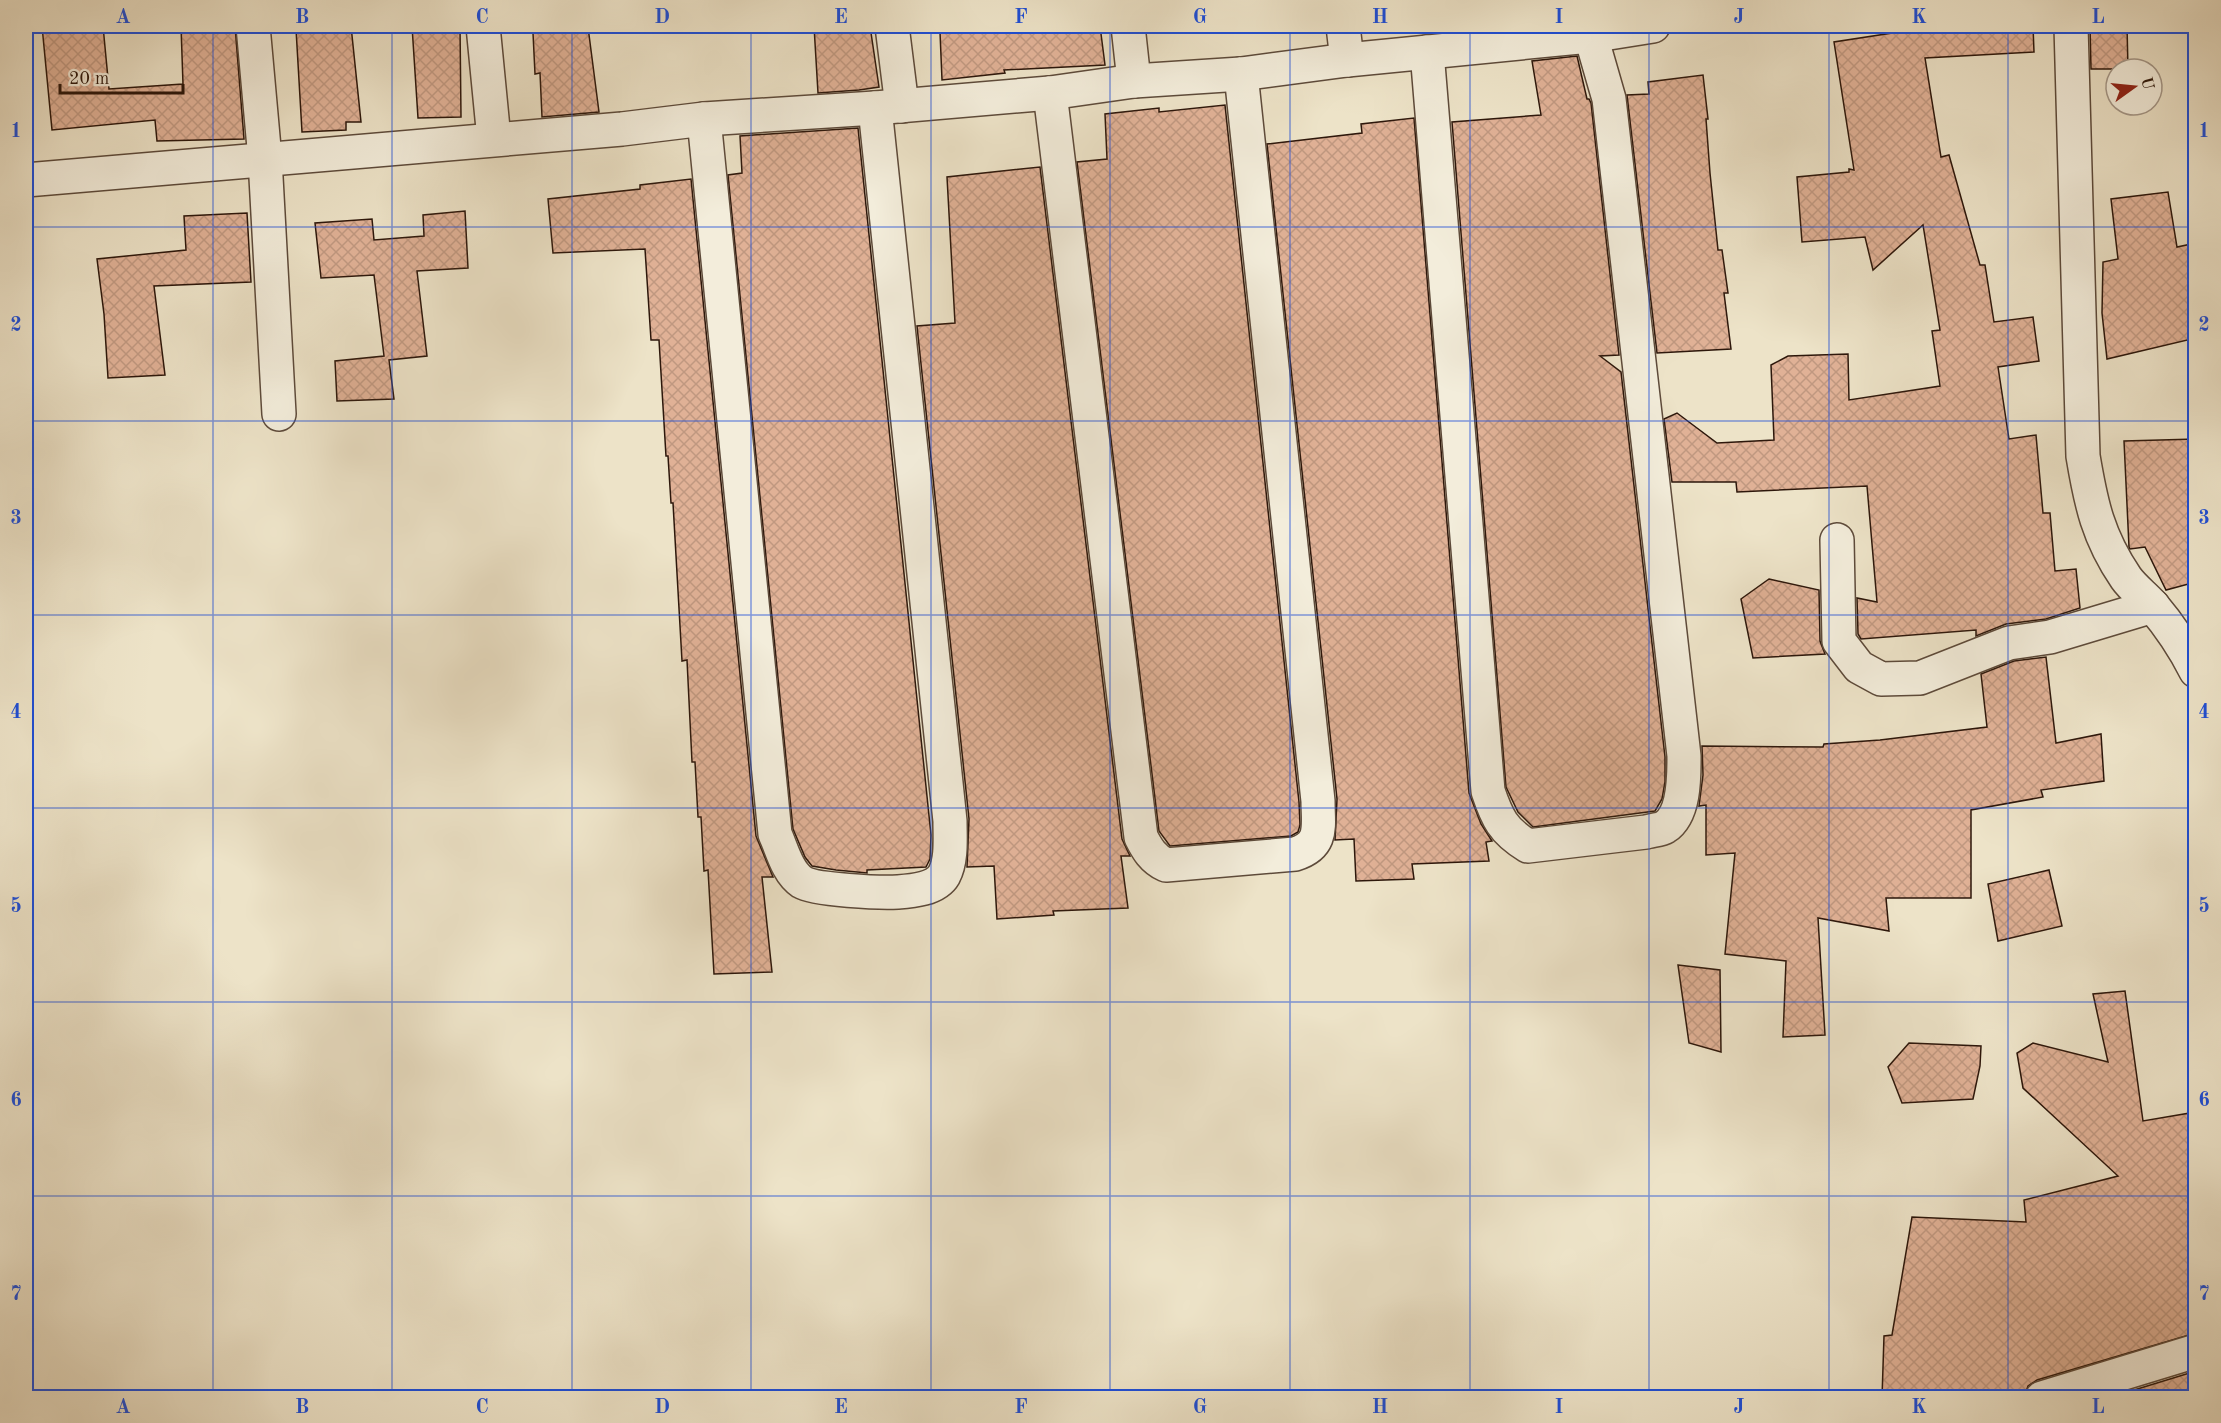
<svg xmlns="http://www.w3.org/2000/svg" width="2221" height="1423" viewBox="0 0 2221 1423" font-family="'Old Standard TT',serif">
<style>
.building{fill:url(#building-cross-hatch);stroke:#2d170b;stroke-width:1.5}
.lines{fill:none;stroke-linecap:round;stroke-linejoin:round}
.minor-casing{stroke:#5d4a3a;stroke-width:36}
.minor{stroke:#f3eddb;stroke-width:33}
.grid{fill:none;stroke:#1d4ed8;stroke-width:1.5;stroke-opacity:0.55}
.neatline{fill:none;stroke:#1d4ed8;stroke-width:2}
.grid-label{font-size:20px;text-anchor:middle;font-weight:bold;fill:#1d4ed8}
</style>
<defs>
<pattern id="building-cross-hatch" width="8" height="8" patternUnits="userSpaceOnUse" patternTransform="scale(1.5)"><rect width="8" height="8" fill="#e0b196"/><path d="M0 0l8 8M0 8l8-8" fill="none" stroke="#c09880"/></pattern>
</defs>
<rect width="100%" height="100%" fill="#ede3c8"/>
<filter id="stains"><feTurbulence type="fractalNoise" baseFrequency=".00333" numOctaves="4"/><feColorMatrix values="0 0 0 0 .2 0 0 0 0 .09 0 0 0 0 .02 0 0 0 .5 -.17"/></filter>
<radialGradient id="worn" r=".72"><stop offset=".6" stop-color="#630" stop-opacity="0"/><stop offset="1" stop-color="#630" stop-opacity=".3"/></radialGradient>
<g class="building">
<path d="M 42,26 L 103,26 L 109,89 L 183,84 L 181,26 L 235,26 L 244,139 L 157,141 L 155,120 L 52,130 Z"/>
<path d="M 323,26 L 351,26 L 361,122 L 346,122 L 346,130 L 302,132 L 296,29 Z"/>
<path d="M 412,26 L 460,26 L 461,117 L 418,118 Z"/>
<path d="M 814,26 L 870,26 L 879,87 L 859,90 L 818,93 Z"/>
<path d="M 1057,26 L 1100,26 L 1105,65 L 1004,70 L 1005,73 L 942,80 L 940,32 L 999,27 L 999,32 Z"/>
<path d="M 1938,26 L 2033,26 L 2034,52 L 1925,58 L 1941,157 L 1949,155 L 1980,265 L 1985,265 L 1994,322 L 2033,317 L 2039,361 L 1998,367 L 2009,439 L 2036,435 L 2043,513 L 2050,513 L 2055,571 L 2076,569 L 2080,608 L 2046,619 L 2006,624 L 1976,636 L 1976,630 L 1861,639 L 1858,634 L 1857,598 L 1877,602 L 1867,486 L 1737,492 L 1736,482 L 1672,482 L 1664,419 L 1677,413 L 1717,443 L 1774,440 L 1771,365 L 1788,356 L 1848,354 L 1849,400 L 1940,386 L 1932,331 L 1940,330 L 1923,225 L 1873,270 L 1865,237 L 1802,242 L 1797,177 L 1849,172 L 1849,169 L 1854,170 L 1834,42 Z"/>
<path d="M 2090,26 L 2127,26 L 2128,69 L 2091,69 Z"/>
<path d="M 588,27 L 599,112 L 542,117 L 540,73 L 535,74 L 533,33 Z"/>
<path d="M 1577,56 L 1587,99 L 1589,99 L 1591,103 L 1619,355 L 1600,356 L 1621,372 L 1665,757 L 1665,782 L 1662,799 L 1655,811 L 1533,827 L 1518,812 L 1506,787 L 1452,122 L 1541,115 L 1532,61 Z"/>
<path d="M 1703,75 L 1708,119 L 1706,119 L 1710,173 L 1718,250 L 1722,250 L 1728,293 L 1724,293 L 1731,349 L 1657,353 L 1627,95 L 1649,94 L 1648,82 Z"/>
<path d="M 1225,105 L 1299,802 L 1300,825 L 1298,832 L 1291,836 L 1170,846 L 1159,831 L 1077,162 L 1107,159 L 1105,114 L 1159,108 L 1159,112 Z"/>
<path d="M 1414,118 L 1469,793 L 1481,824 L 1492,841 L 1486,842 L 1489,861 L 1412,864 L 1414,879 L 1356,881 L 1354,839 L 1335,840 L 1337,799 L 1267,144 L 1362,133 L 1361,124 Z"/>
<path d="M 858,128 L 931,835 L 930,859 L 926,867 L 867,870 L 867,873 L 836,870 L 812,866 L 805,857 L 793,829 L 728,175 L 742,173 L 740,136 Z"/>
<path d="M 1040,167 L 1122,839 L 1130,856 L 1121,856 L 1128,908 L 1053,911 L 1054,915 L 997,919 L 994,866 L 967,867 L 969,819 L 917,326 L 955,323 L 947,177 Z"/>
<path d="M 691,179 L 756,836 L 773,877 L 762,877 L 772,972 L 714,974 L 708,870 L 704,871 L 701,817 L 698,817 L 695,762 L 692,762 L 687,660 L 682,661 L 673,503 L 671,503 L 668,456 L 666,456 L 659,340 L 651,340 L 645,249 L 553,253 L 548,199 L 640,189 L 640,185 Z"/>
<path d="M 2168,192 L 2177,247 L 2196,243 L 2196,338 L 2107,359 L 2102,313 L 2103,262 L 2118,259 L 2111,199 Z"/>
<path d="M 465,211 L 468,268 L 417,271 L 427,356 L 389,360 L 394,399 L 337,401 L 335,361 L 384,356 L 374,275 L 321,278 L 315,223 L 372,219 L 374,240 L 424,236 L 423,215 Z"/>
<path d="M 247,213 L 251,282 L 154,286 L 165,375 L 108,378 L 104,314 L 97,259 L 186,250 L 184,216 Z"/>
<path d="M 2196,439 L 2196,582 L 2166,590 L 2145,547 L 2130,549 L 2129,547 L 2124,441 Z"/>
<path d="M 1769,579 L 1819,590 L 1820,641 L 1825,654 L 1753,658 L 1741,599 Z"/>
<path d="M 2046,657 L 2056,743 L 2101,734 L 2104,781 L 2041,790 L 2043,797 L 1971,810 L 1971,898 L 1886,898 L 1889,931 L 1818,918 L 1825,1035 L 1783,1037 L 1786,961 L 1725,954 L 1735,853 L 1706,855 L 1706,805 L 1699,806 L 1703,775 L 1702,746 L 1823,747 L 1824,744 L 1880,740 L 1987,727 L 1981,674 L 2014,661 Z"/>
<path d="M 2049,870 L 2062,926 L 1998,941 L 1988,884 Z"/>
<path d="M 1678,965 L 1720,970 L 1721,1052 L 1689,1043 Z"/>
<path d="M 2125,991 L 2143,1121 L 2196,1112 L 2196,1333 L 2037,1380 L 2028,1386 L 2024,1398 L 1882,1398 L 1884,1336 L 1892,1335 L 1912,1217 L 2026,1222 L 2024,1200 L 2118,1176 L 2023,1088 L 2017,1053 L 2033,1043 L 2108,1062 L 2093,994 Z"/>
<path d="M 1909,1043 L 1981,1046 L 1980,1066 L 1973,1099 L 1902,1103 L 1888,1067 Z"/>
<path d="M 2196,1371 L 2196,1398 L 2108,1398 Z"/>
</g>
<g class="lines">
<g class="minor-casing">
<g id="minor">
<path d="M 253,26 L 265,159 L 279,414"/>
<path d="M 483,26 L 494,139"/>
<path d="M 892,26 L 902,106"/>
<path d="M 1128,26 L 1134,81"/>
<path d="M 1343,26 L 1347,60"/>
<path d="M 2071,26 L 2083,456 C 2091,504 2098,537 2126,578 C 2133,588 2144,596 2152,605 C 2169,625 2184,647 2196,671"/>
<path d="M 1427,52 L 1488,791 C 1497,818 1503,831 1528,846 L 1646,832 C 1652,830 1660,830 1665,827 C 1685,814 1684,776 1684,756 L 1609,99 L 1588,26"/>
<path d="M 1050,93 L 1141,837 C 1147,849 1153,859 1166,865 L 1295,854 C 1324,845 1318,826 1318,801 L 1241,74"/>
<path d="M 704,119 L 775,834 C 782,849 787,872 802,882 C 815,890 880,893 898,892 C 912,891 936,889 944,875 C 952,860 950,838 950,821 L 875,108"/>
<path d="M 26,180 L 622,129 L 704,119 L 875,108 L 1050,93 L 1134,81 L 1241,74 L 1347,60 L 1590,36 L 1653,26"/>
<path d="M 1837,540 L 1839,641 L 1859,667 L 1881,679 L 1920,678 L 2009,643 L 2050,637 L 2153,606"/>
<path d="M 2042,1398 L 2196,1351"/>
</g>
</g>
<use href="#minor" class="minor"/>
</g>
<path class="grid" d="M 213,26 L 213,1398M 392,26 L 392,1398M 572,26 L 572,1398M 751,26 L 751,1398M 931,26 L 931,1398M 1110,26 L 1110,1398M 1290,26 L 1290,1398M 1470,26 L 1470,1398M 1649,26 L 1649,1398M 1829,26 L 1829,1398M 2008,26 L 2008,1398M 26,227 L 2196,227M 26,421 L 2196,421M 26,615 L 2196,615M 26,808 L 2196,808M 26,1002 L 2196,1002M 26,1196 L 2196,1196"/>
<rect width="2221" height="1423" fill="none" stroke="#ede3c8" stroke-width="66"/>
<g transform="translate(2134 87) rotate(75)"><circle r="28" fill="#f3eddb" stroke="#a49788" stroke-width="1.5"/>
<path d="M0-4.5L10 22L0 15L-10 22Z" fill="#8f2418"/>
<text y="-9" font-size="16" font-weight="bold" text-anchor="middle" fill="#2d170b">U</text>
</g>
<path d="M60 84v9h123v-9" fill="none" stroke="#2d170b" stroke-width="3"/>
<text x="69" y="84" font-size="18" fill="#2d170b" stroke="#f3eddb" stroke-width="4.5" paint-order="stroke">20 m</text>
<rect x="33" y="33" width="2155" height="1357" class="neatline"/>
<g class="grid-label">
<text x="123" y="23">A</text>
<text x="302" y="23">B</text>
<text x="482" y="23">C</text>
<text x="662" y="23">D</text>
<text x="841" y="23">E</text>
<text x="1021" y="23">F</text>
<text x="1200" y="23">G</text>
<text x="1380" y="23">H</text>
<text x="1559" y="23">I</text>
<text x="1739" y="23">J</text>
<text x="1919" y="23">K</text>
<text x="2098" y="23">L</text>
<text x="16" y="137">1</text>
<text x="2204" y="137">1</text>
<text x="16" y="331">2</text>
<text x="2204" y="331">2</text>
<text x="16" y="524">3</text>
<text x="2204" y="524">3</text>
<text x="16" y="718">4</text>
<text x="2204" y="718">4</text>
<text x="16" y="912">5</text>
<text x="2204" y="912">5</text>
<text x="16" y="1106">6</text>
<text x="2204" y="1106">6</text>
<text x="16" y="1300">7</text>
<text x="2204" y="1300">7</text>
<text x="123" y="1413">A</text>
<text x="302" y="1413">B</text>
<text x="482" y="1413">C</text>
<text x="662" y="1413">D</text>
<text x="841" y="1413">E</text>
<text x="1021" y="1413">F</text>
<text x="1200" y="1413">G</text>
<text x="1380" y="1413">H</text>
<text x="1559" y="1413">I</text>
<text x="1739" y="1413">J</text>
<text x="1919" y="1413">K</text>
<text x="2098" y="1413">L</text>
</g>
<rect width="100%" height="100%" filter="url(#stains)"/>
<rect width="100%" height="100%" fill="url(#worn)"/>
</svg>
